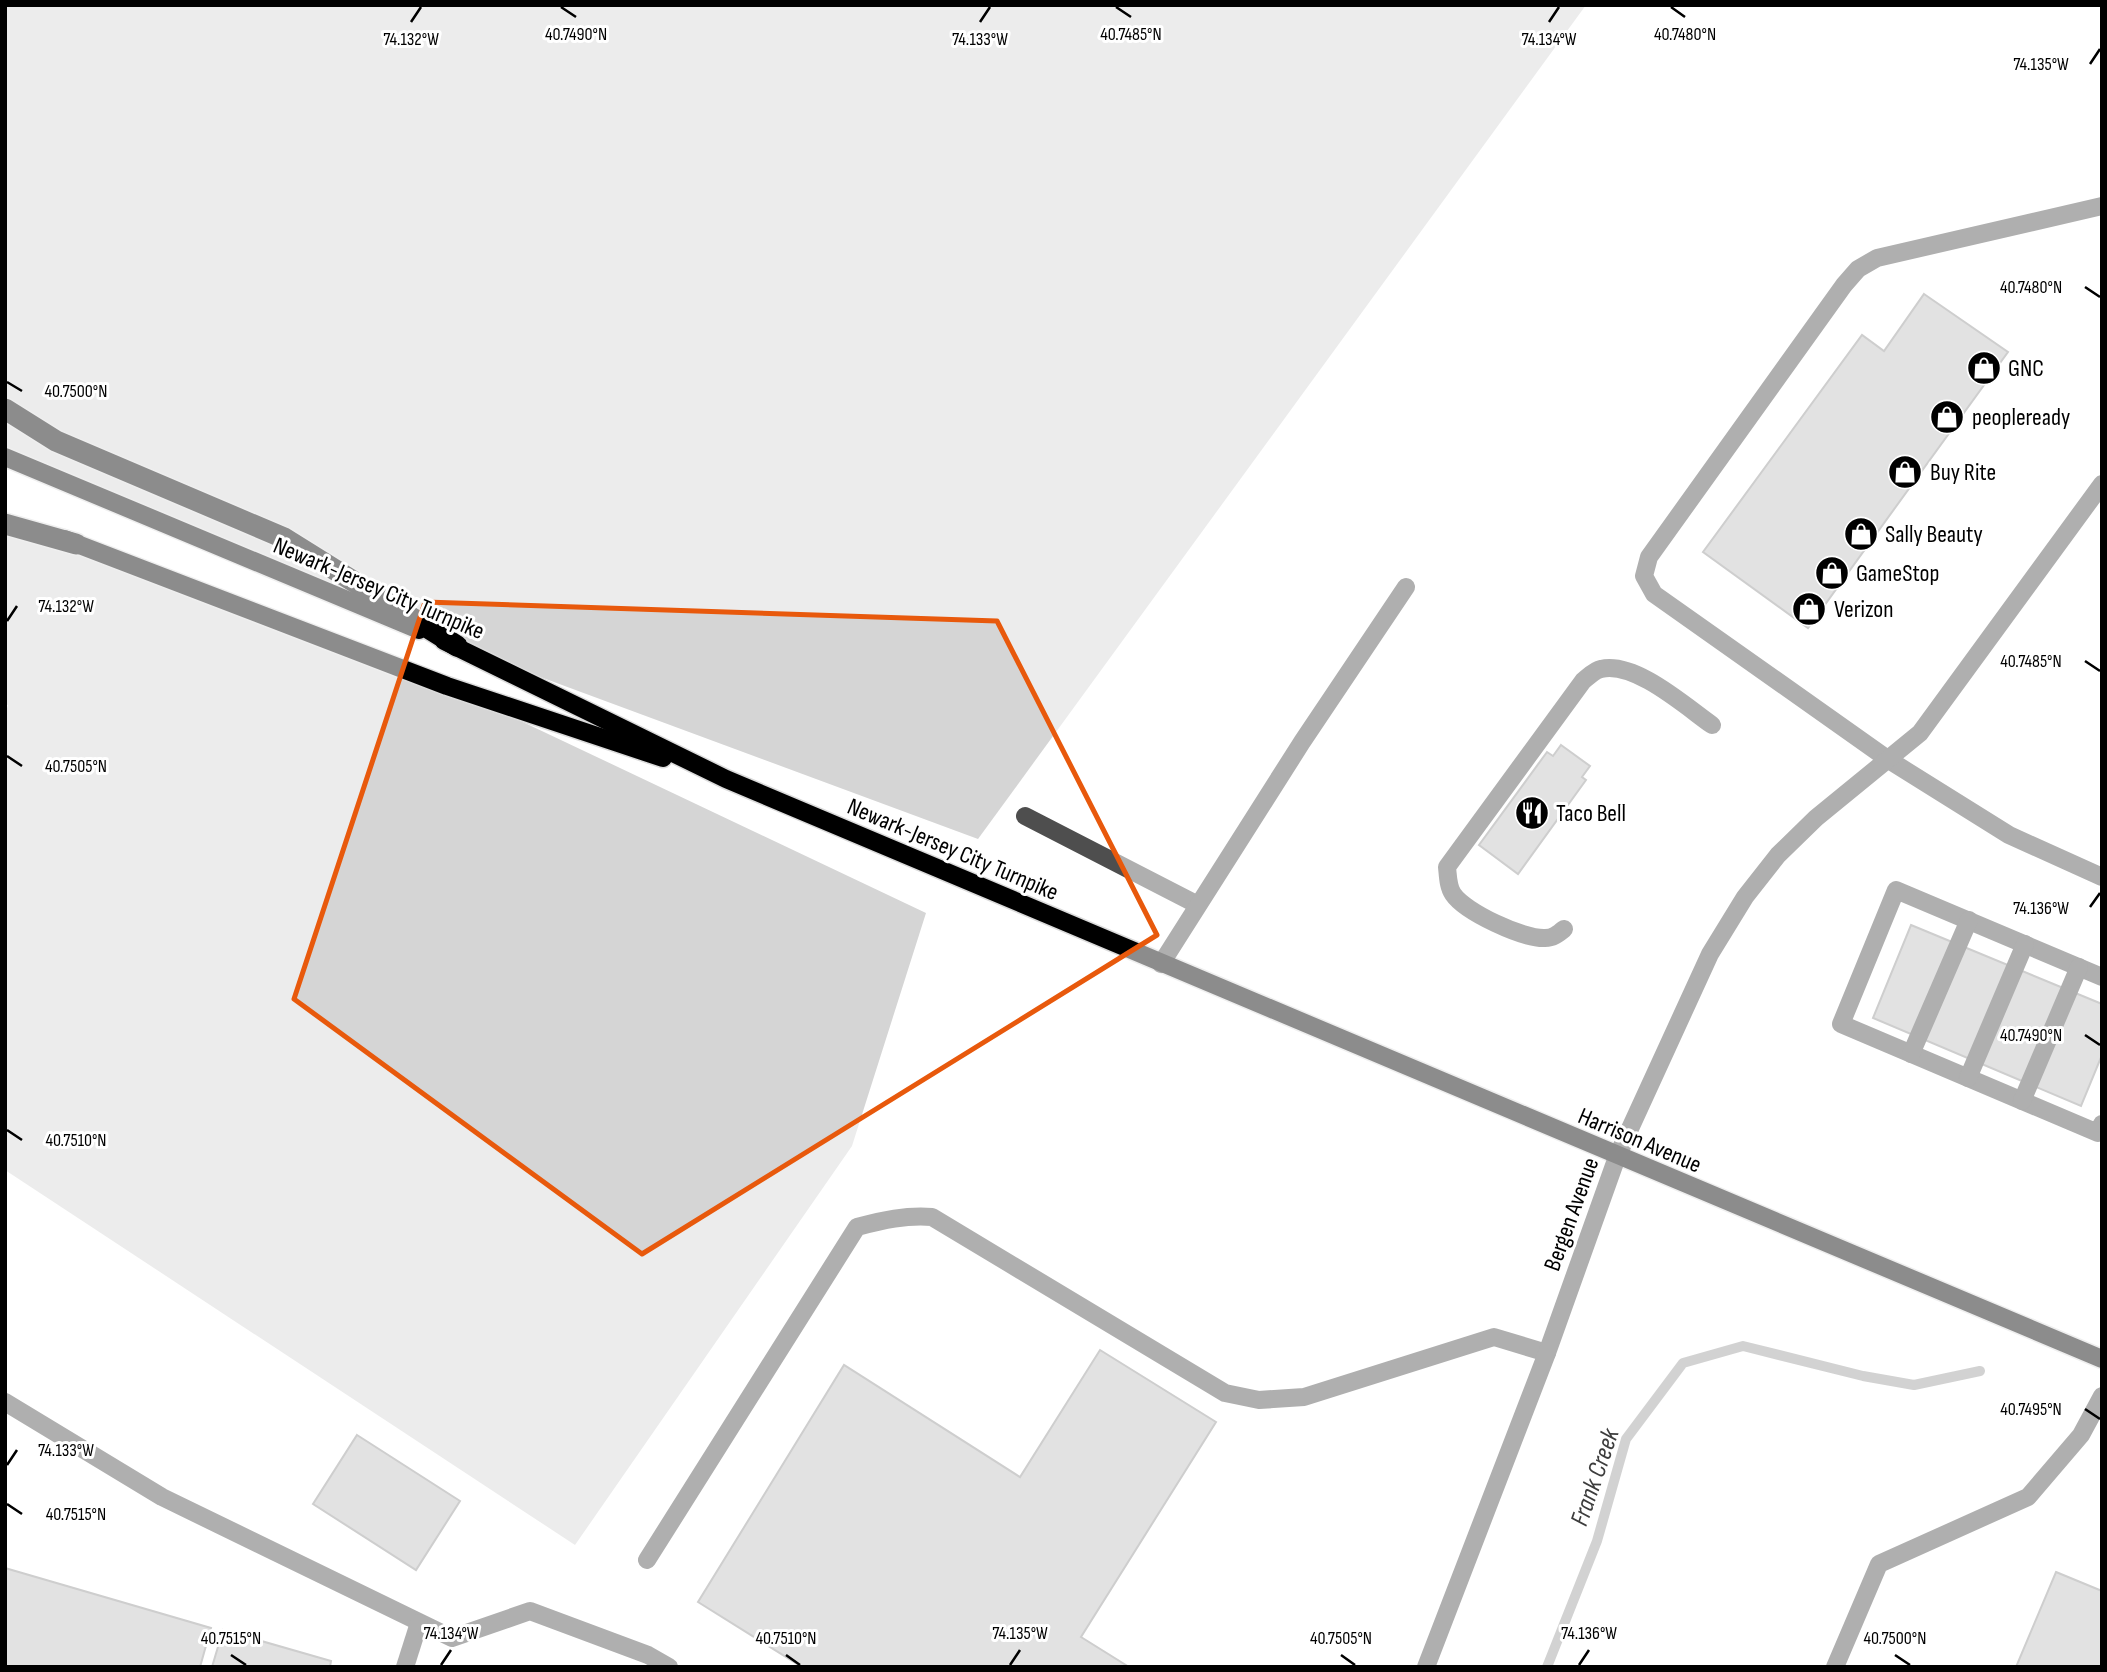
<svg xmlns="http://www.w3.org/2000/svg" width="2107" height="1672" viewBox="0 0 2107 1672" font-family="'Sofia Sans Condensed',sans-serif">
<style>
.green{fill:#d5d5d5}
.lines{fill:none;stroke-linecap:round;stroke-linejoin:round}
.stream{stroke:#9c9c9c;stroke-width:10}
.building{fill:#bebebe;stroke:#929292;stroke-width:2}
.major-casing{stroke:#dbdbdb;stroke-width:21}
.highway-casing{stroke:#dbdbdb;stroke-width:24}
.minor{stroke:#4e4e4e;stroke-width:18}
.major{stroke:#000;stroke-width:18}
.highway{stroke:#000;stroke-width:21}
.marked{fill:none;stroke:#e8590c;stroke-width:5;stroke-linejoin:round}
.ticks{fill:none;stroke:#000;stroke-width:2.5}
.labels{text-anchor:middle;stroke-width:6;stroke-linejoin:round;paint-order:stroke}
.poi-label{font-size:24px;fill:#000;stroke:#fff;text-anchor:start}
.street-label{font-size:24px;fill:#000;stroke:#fff}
.water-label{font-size:26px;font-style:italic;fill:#3d3d3d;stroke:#fff}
.ticks-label{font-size:18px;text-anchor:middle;fill:#000;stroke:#fff;stroke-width:6;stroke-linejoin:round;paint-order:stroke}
</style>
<rect width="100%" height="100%" fill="#fff"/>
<g class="green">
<path d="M 5,5 L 1586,5 L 978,839 L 457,646 L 5,457 Z"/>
<path d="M 5,524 L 447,686 L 926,913 L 852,1146 L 575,1545 L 5,1170 L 5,715 L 8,705 L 5,704 Z"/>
</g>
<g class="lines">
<path class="stream" d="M 1547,1667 L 1597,1541 L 1626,1439 L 1683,1363 L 1743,1346 L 1863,1376 L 1914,1385 L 1980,1371"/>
</g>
<g class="building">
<path d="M 1924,294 L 2008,352 L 1808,628 L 1703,552 L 1862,335 L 1884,351 Z"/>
<path d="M 1561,745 L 1590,766 L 1582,777 L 1586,780 L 1518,874 L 1479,845 L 1547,752 L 1553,756 Z"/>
<path d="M 1911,925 L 2102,1004 L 2102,1055 L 2081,1106 L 1873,1018 Z"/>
<path d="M 1100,1350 L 1216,1422 L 1081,1637 L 1129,1667 L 802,1667 L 698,1602 L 844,1365 L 1020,1477 Z"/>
<path d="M 357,1435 L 460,1501 L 416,1570 L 313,1504 Z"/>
<path d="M 5,1568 L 211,1628 L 200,1667 L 5,1667 Z"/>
<path d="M 2056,1572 L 2102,1591 L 2102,1667 L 2016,1667 Z"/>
<path d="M 223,1630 L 331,1661 L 330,1667 L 212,1667 Z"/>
</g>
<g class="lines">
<g class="major-casing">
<g id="major">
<path d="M 5,457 L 419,630"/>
<path d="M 64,539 L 447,686 L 663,758"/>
<path d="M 444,641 L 726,779 L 2102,1359"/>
</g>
</g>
<g class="highway-casing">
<g id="highway">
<path d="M 5,409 L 56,441 L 284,538 L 457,646"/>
<path d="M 5,524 L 76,544"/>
</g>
</g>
<g class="minor">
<path d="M 2102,206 L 1877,258 L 1858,269 L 1844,285 L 1649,557 L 1644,576 L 1654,594 L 1889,760 L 2009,835 L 2102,877"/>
<path d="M 1025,816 L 1198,905"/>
<path d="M 1564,929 C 1558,934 1553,938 1545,938 C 1523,939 1465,912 1453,894 C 1448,887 1448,876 1447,867 L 1583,681 C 1589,676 1595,670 1601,669 C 1635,661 1685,706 1712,725"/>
<path d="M 1161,964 L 1302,742 L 1406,587"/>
<path d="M 2102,977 L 1896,890 L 1841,1024 L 2098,1133 L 2102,1124"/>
<path d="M 1911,1054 L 1969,920"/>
<path d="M 1968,1078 L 2025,944"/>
<path d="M 2022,1101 L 2079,967"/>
<path d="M 5,1402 L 162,1497 L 452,1638 L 530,1611 L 648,1655 L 669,1667"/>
<path d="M 647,1560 L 857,1227 C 883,1220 906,1215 932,1217 L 1225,1393 L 1259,1400 L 1304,1397 L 1494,1337 L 1547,1353"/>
<path d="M 405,1667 L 419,1623"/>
<path d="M 1426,1667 L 1547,1353 L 1617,1157 L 1710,954 L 1745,897 L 1778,855 L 1816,818 L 1920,733 L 2102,484"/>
<path d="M 1835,1667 L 1879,1564 L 2028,1497 L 2081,1435 L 2102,1396"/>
</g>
<use href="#major" class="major"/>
<use href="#highway" class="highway"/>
</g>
<path d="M0 0H2107V1672H0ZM 425,602 L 997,621 L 1157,935 L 642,1254 L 294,999 Z" fill="#fff" fill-opacity=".55" fill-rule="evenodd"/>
<path class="marked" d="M 425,602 L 997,621 L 1157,935 L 642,1254 L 294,999 Z"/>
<path class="ticks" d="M 561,7 L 576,17M 1116,7 L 1131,17M 1671,7 L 1685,17M 411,22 L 421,7M 980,22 L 990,7M 1549,22 L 1559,7M 2090,64 L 2100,49M 2085,287 L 2100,297M 7,382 L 22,391M 7,621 L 17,606M 2085,661 L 2100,671M 7,756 L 22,766M 2090,907 L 2100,893M 2085,1035 L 2100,1045M 7,1130 L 22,1140M 2085,1409 L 2100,1419M 7,1465 L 17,1450M 7,1504 L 22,1514M 231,1655 L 246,1665M 786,1655 L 800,1665M 1341,1655 L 1355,1665M 1895,1655 L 1910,1665M 441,1665 L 451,1650M 1010,1665 L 1020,1650M 1579,1665 L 1589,1650"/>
<defs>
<g id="shop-disc" transform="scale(1.75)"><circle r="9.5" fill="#000" stroke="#fff"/><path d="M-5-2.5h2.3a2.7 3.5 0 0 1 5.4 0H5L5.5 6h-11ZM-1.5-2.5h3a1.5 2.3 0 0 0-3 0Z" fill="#fff"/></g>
<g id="restaurant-disc" transform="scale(1.75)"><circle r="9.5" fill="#000" stroke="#fff"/><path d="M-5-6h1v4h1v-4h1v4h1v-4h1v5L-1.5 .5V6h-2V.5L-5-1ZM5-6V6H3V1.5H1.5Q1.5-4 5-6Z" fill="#fff"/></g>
</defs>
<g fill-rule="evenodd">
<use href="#shop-disc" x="1984" y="368"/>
<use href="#shop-disc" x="1947" y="417"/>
<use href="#shop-disc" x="1905" y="472"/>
<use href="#shop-disc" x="1861" y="534"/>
<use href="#shop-disc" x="1832" y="573"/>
<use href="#shop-disc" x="1809" y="609"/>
<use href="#restaurant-disc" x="1532" y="813"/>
</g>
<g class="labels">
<g class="poi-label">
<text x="2008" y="376">GNC</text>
<text x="1972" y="425">peopleready</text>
<text x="1930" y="480">Buy Rite</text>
<text x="1885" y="542">Sally Beauty</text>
<text x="1856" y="581">GameStop</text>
<text x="1834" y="617">Verizon</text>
<text x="1556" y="821">Taco Bell</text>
</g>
<g class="street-label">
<text transform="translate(379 588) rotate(23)" y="8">Newark-Jersey City Turnpike</text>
<text transform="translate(953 849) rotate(23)" y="8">Newark-Jersey City Turnpike</text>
<text transform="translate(1640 1140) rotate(23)" y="8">Harrison Avenue</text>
<text transform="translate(1571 1214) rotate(-70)" y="8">Bergen Avenue</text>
</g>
<g class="water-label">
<text transform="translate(1594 1477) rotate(-71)" y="9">Frank Creek</text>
</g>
</g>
<g class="ticks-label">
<text x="576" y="40">40.7490°N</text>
<text x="1131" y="40">40.7485°N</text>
<text x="1685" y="40">40.7480°N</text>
<text x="411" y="45">74.132°W</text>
<text x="980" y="45">74.133°W</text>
<text x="1549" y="45">74.134°W</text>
<text x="2041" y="70">74.135°W</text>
<text x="2031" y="293">40.7480°N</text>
<text x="76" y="397">40.7500°N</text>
<text x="66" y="612">74.132°W</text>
<text x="2031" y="667">40.7485°N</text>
<text x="76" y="772">40.7505°N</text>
<text x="2041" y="914">74.136°W</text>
<text x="2031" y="1041">40.7490°N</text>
<text x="76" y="1146">40.7510°N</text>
<text x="2031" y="1415">40.7495°N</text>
<text x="66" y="1456">74.133°W</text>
<text x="76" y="1520">40.7515°N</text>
<text x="451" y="1639">74.134°W</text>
<text x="1020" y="1639">74.135°W</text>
<text x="1589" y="1639">74.136°W</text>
<text x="231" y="1644">40.7515°N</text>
<text x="786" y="1644">40.7510°N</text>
<text x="1341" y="1644">40.7505°N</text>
<text x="1895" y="1644">40.7500°N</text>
</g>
<rect width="2107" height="1672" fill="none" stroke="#000000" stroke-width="14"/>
</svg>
